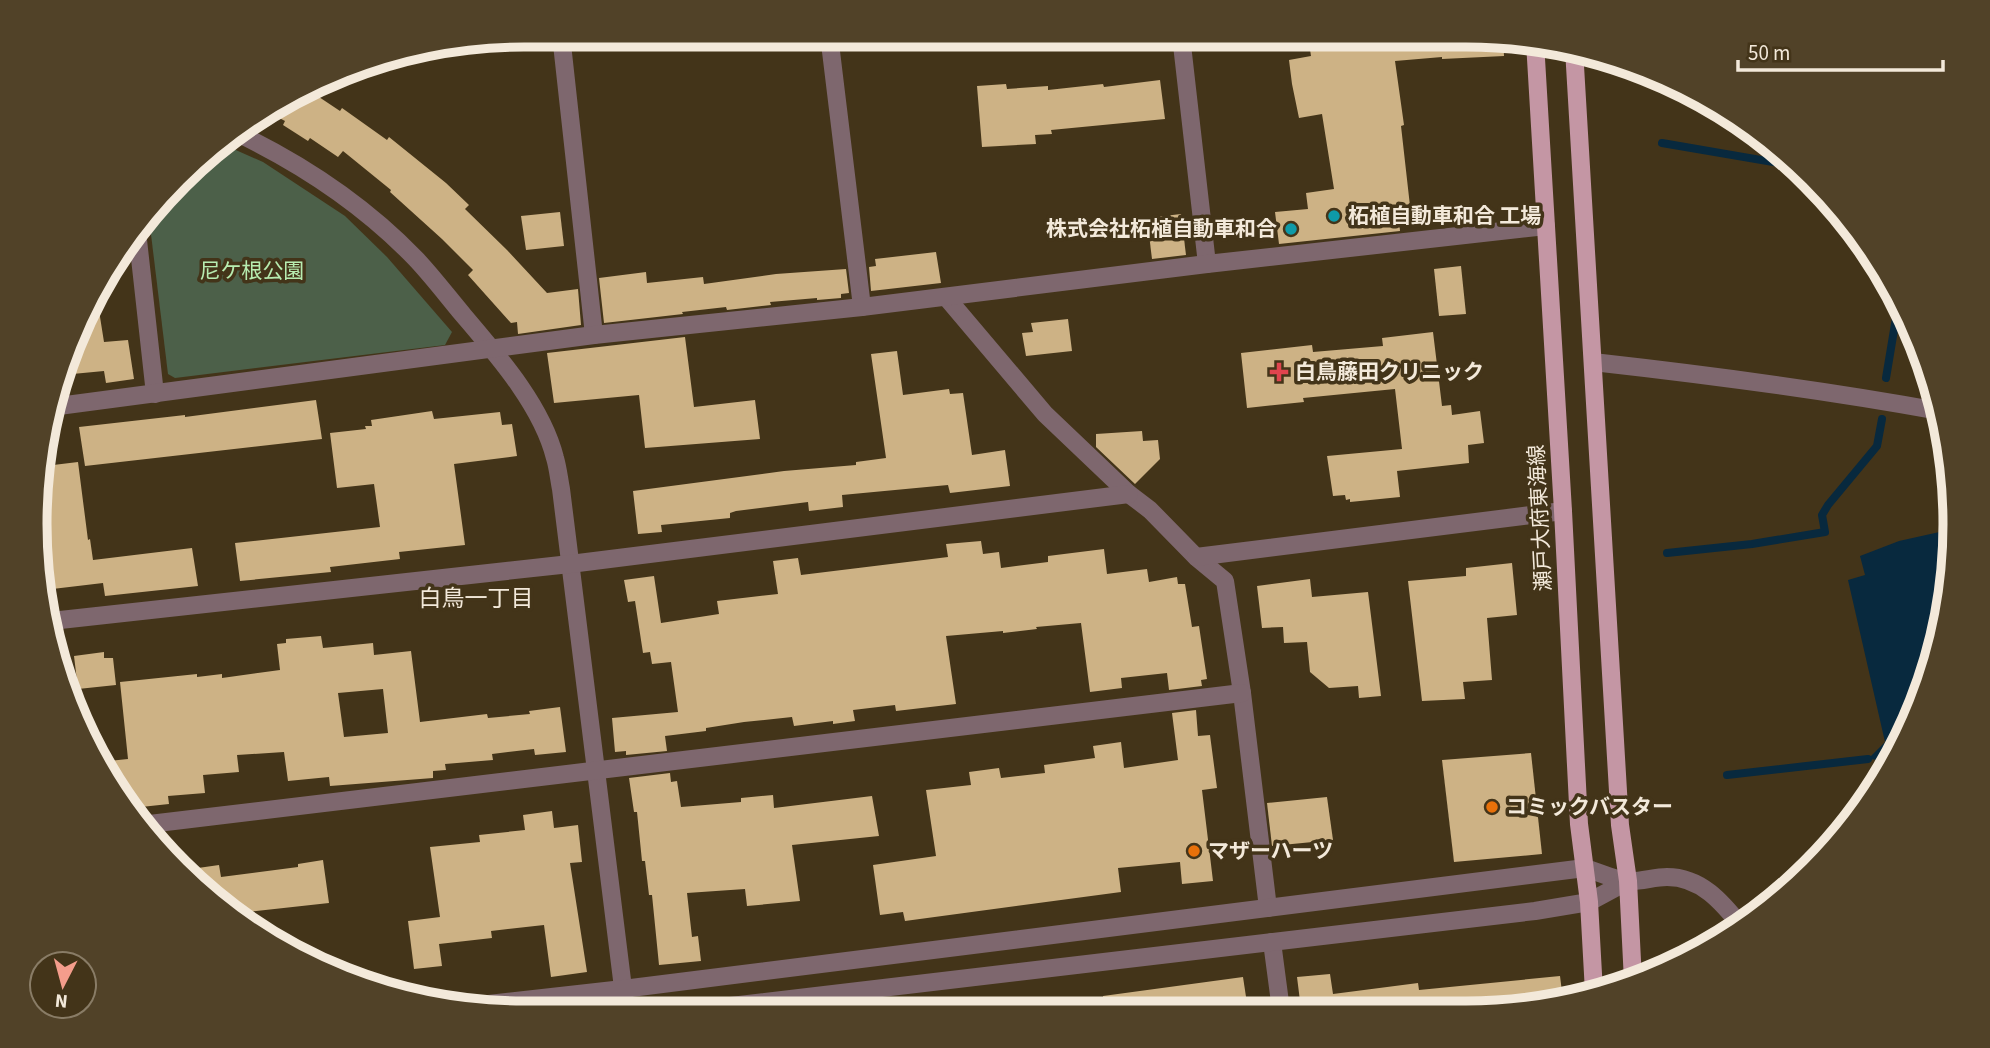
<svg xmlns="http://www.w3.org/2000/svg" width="1990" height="1048" viewBox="0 0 1990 1048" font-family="'Source Sans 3','Noto Sans JP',sans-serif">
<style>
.green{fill:#4c6049}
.water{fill:#08293e}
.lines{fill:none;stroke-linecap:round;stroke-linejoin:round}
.stream{stroke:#08293e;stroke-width:8}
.building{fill:#cdb285;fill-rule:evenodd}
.minor{stroke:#7e676e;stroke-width:18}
.major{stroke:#c496a4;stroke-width:18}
.culture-dot{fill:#0f9aa8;stroke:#433419;stroke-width:2.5}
.health-dot{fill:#e0444e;stroke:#433419;stroke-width:2.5}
.food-dot{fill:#e8710a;stroke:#433419;stroke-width:2.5}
.labels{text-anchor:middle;stroke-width:7;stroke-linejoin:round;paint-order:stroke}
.poi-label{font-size:21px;font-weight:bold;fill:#f3e9da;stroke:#433419;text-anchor:start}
.park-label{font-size:21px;fill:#b7ecb0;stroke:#433419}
.street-label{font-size:21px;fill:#f3e9da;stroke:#433419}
.neighbourhood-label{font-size:23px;fill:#f3e9da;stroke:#433419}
.rim{fill:none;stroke:#f3e9da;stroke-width:9}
</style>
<rect width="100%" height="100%" fill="#433419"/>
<path class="green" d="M 220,143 L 263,162 L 345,216 L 387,257 L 452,332 L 445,345 L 175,378 L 168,374 L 149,218 Z"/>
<path class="water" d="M 1953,529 L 1954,556 L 1938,651 L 1904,741 L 1891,761 L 1868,759 L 1885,742 L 1848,580 L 1865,575 L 1860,556 L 1899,541 Z"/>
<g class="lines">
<g class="stream">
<path d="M 1662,143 L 1796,166"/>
<path d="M 1886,378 L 1899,300"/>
<path d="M 1667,553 L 1752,544 L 1825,532 L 1822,515 L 1828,505 L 1877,446 L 1882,419"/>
<path d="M 1727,775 L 1868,759"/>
</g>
</g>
<g class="building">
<path d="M 1308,36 L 1503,37 L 1504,56 L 1442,59 L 1442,57 L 1395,61 L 1404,125 L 1401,126 L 1410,206 L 1398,208 L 1400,231 L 1279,244 L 1275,212 L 1308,209 L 1306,193 L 1334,189 L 1322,114 L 1299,118 L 1292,84 L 1289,60 L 1311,56 Z"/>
<path d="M 1160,80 L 1165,119 L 1051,130 L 1052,134 L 1035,135 L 1036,144 L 982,147 L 977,86 L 1006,84 L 1007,89 L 1048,86 L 1048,90 L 1103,84 L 1104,87 Z"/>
<path d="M 310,91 L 340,111 L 342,108 L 387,140 L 389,137 L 446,183 L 469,205 L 465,209 L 507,250 L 547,293 L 578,289 L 581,325 L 518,334 L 517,322 L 511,323 L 468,275 L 473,270 L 442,239 L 390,192 L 391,190 L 343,151 L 338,157 L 310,138 L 308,141 L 283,125 L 285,121 L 270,113 Z"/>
<path d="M 560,212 L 564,246 L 526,250 L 521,216 Z"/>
<path d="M 1181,214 L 1186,255 L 1152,259 L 1147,218 Z"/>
<path d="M 936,252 L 941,283 L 871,291 L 869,267 L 876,266 L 875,259 Z"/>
<path d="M 1461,266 L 1466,314 L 1439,316 L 1434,269 Z"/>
<path d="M 846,269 L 849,293 L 841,294 L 841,298 L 817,300 L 817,298 L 770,302 L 771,305 L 727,310 L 726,307 L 682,312 L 683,314 L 604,323 L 599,278 L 646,272 L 647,283 L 703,277 L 704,284 L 776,274 Z"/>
<path d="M 97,298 L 104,342 L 128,340 L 134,379 L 106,383 L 104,371 L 62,375 Z"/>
<path d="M 1068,319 L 1072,351 L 1026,356 L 1022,333 L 1033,332 L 1031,323 Z"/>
<path d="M 1433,332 L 1442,406 L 1451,405 L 1452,415 L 1480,411 L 1484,443 L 1468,445 L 1469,463 L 1397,471 L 1400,497 L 1350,502 L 1350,499 L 1346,500 L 1345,495 L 1333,496 L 1327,456 L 1402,449 L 1395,389 L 1303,398 L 1304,402 L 1247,408 L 1241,353 L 1312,345 L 1313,352 L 1383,346 L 1382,338 Z"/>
<path d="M 685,337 L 694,407 L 755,400 L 760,439 L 645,448 L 639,395 L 554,403 L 547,353 Z"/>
<path d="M 897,351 L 903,395 L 949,389 L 950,394 L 963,393 L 972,455 L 1005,450 L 1010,486 L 950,493 L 948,485 L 842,495 L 843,507 L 809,511 L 808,502 L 736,511 L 730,513 L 730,518 L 661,525 L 662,532 L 638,534 L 633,491 L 784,471 L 856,465 L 856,462 L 886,458 L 871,354 Z"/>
<path d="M 316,400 L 322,439 L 85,466 L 79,427 L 185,415 L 185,417 Z"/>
<path d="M 432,411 L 434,419 L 500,412 L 502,425 L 512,424 L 517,456 L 454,464 L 465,545 L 399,552 L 400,559 L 330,567 L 331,572 L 240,581 L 235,543 L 380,527 L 374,484 L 337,488 L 330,433 L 366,429 L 365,426 L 372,426 L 371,420 Z"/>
<path d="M 1142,431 L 1143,441 L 1158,440 L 1160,459 L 1135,484 L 1096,447 L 1096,434 Z"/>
<path d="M 78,462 L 88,540 L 90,539 L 93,560 L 192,548 L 198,586 L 105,596 L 103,583 L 44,590 L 36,556 L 45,466 Z"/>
<path d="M 981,541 L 983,554 L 999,552 L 1001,568 L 1048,562 L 1048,556 L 1104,549 L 1107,574 L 1147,569 L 1149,582 L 1177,577 L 1178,584 L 1185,584 L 1192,627 L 1199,626 L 1207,679 L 1201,680 L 1202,686 L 1169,690 L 1167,673 L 1121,678 L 1122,688 L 1090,692 L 1081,623 L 1036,627 L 1037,629 L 1003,633 L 1003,631 L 946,636 L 956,704 L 896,711 L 895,705 L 853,710 L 855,721 L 833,724 L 833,721 L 794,726 L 792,717 L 744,722 L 706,728 L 706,731 L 665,736 L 667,751 L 626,755 L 626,751 L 615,752 L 612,718 L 678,712 L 671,662 L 652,664 L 650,652 L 643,653 L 635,601 L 628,602 L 624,580 L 654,576 L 661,623 L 719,614 L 717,601 L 778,594 L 773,561 L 798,558 L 801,575 L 948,557 L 946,544 Z"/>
<path d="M 1512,563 L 1517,615 L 1487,618 L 1492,680 L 1463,682 L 1465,699 L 1422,701 L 1408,581 L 1466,576 L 1466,568 Z"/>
<path d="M 1310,579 L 1312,597 L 1368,592 L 1381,696 L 1359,698 L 1358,686 L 1329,688 L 1310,672 L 1307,642 L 1284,643 L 1283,627 L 1262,628 L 1257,586 Z"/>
<path d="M 321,636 L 323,648 L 373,643 L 374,655 L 411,651 L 420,722 L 487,714 L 488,718 L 530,714 L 529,711 L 560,707 L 566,752 L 535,755 L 534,749 L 492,754 L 493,760 L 445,764 L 446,770 L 433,771 L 433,778 L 330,786 L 329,777 L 288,781 L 284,752 L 237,755 L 239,772 L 203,775 L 205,793 L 168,796 L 169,804 L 141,807 L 140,800 L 122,801 L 118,796 L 99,762 L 128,759 L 120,682 L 197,674 L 197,677 L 222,674 L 222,678 L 280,670 L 277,644 L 286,643 L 286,639 ZM 383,689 L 388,733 L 344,737 L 338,693 Z"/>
<path d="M 104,652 L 104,658 L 113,658 L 116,685 L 78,689 L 74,656 Z"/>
<path d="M 1196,710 L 1198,736 L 1210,735 L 1217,788 L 1202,790 L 1213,881 L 1182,884 L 1180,862 L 1118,868 L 1121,892 L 905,921 L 903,912 L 880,915 L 873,865 L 936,856 L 926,790 L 971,785 L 969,772 L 999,768 L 1001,778 L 1045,773 L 1044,765 L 1095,758 L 1093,746 L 1121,742 L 1124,768 L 1178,760 L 1172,713 Z"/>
<path d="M 1531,753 L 1542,854 L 1454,862 L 1442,760 Z"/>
<path d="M 670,773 L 671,782 L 677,781 L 681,807 L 741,802 L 741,798 L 773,795 L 774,808 L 872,796 L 879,836 L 792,845 L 800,901 L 747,906 L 745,889 L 687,893 L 692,937 L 698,936 L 701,961 L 659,965 L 652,895 L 649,895 L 645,861 L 642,861 L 637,812 L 634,812 L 629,778 Z"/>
<path d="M 1327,797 L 1333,840 L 1272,846 L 1267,803 Z"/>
<path d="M 552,811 L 554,828 L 578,825 L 582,862 L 570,863 L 587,972 L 551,977 L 544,925 L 491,931 L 492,938 L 439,944 L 442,966 L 414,969 L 408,921 L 440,917 L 430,847 L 480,842 L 479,835 L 525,830 L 523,815 Z"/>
<path d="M 323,860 L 329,903 L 238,913 L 193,880 L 200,879 L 198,868 L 219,865 L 221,877 L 298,867 L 298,864 Z"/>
<path d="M 1330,974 L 1333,994 L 1418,983 L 1419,990 L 1560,976 L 1563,1000 L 1530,1009 L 1301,1009 L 1297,977 Z"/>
<path d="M 1243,977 L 1248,1010 L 1104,1010 L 1103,996 Z"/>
</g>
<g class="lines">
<g class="minor">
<path d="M 561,35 L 594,335"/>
<path d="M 829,35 L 862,307"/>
<path d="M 1181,36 L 1207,264"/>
<path d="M 235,132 C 302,164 364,205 416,259 C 433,277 448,297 464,316 C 498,356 542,406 555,458 C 558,468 559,479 561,489 L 626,1012"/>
<path d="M 137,231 L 155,394"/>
<path d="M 946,297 L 1045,414 L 1129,494 L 1150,510 L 1196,557 L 1225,581 L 1242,693 L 1268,908"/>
<path d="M 1593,362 C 1709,375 1824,390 1939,411"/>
<path d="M 51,407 L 594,335 L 862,307 L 1207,264 L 1546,226"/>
<path d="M 1196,557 L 1563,511"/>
<path d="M 51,621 L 570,564 L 1129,494"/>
<path d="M 141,825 L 1242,693"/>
<path d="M 1272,942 L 1281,1010"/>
<path d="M 462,1007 L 623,989 L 1585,868 C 1599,872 1614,880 1628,881 C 1640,882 1654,877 1667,877 C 1701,877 1722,902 1742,927"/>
<path d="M 688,1011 L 1535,911 L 1589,902 L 1628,881"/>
</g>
<g class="major">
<path d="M 1535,42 L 1563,511 L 1579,824 L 1589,902 L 1594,992"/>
<path d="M 1574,49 L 1620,825 L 1628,881 L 1633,981"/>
</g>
</g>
<g class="culture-dot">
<circle cx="1334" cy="216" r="7"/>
<circle cx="1291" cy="229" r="7"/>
</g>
<path class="health-dot" d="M1275.5 361.5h7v7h7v7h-7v7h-7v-7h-7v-7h7z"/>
<g class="food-dot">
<circle cx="1492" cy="807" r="7"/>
<circle cx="1194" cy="851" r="7"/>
</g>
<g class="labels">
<g class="poi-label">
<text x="1348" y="223">柘植自動車和合 工場</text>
<text x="1277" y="236" text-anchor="end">株式会社柘植自動車和合</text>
<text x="1295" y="379">白鳥藤田クリニック</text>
<text x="1506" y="814">コミックバスター</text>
<text x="1208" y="858">マザーハーツ</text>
</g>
<g class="park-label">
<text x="252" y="278">尼ケ根公園</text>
</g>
<g class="street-label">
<text transform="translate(1540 518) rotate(-93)" y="7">瀬戸大府東海線</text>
</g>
<g class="neighbourhood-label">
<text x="476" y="606">白鳥一丁目</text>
</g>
</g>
<path d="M0 0H1990V1048H0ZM524 47H1466A477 477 0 0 1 1943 524V524A477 477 0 0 1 1466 1001H524A477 477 0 0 1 47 524V524A477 477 0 0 1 524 47Z" fill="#514228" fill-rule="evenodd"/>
<path class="rim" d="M524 47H1466A477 477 0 0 1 1943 524V524A477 477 0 0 1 1466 1001H524A477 477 0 0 1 47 524V524A477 477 0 0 1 524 47Z"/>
<g transform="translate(63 985) rotate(186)"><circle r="33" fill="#433419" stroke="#897c66" stroke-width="2"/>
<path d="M0-5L12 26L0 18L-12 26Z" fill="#f49d8c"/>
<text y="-10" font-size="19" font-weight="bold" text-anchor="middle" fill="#f3e9da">N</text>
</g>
<path d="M1738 60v10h205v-10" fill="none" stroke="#f3e9da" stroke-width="3.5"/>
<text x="1748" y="60" font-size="21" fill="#f3e9da" stroke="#433419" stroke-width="5" paint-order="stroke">50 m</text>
</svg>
